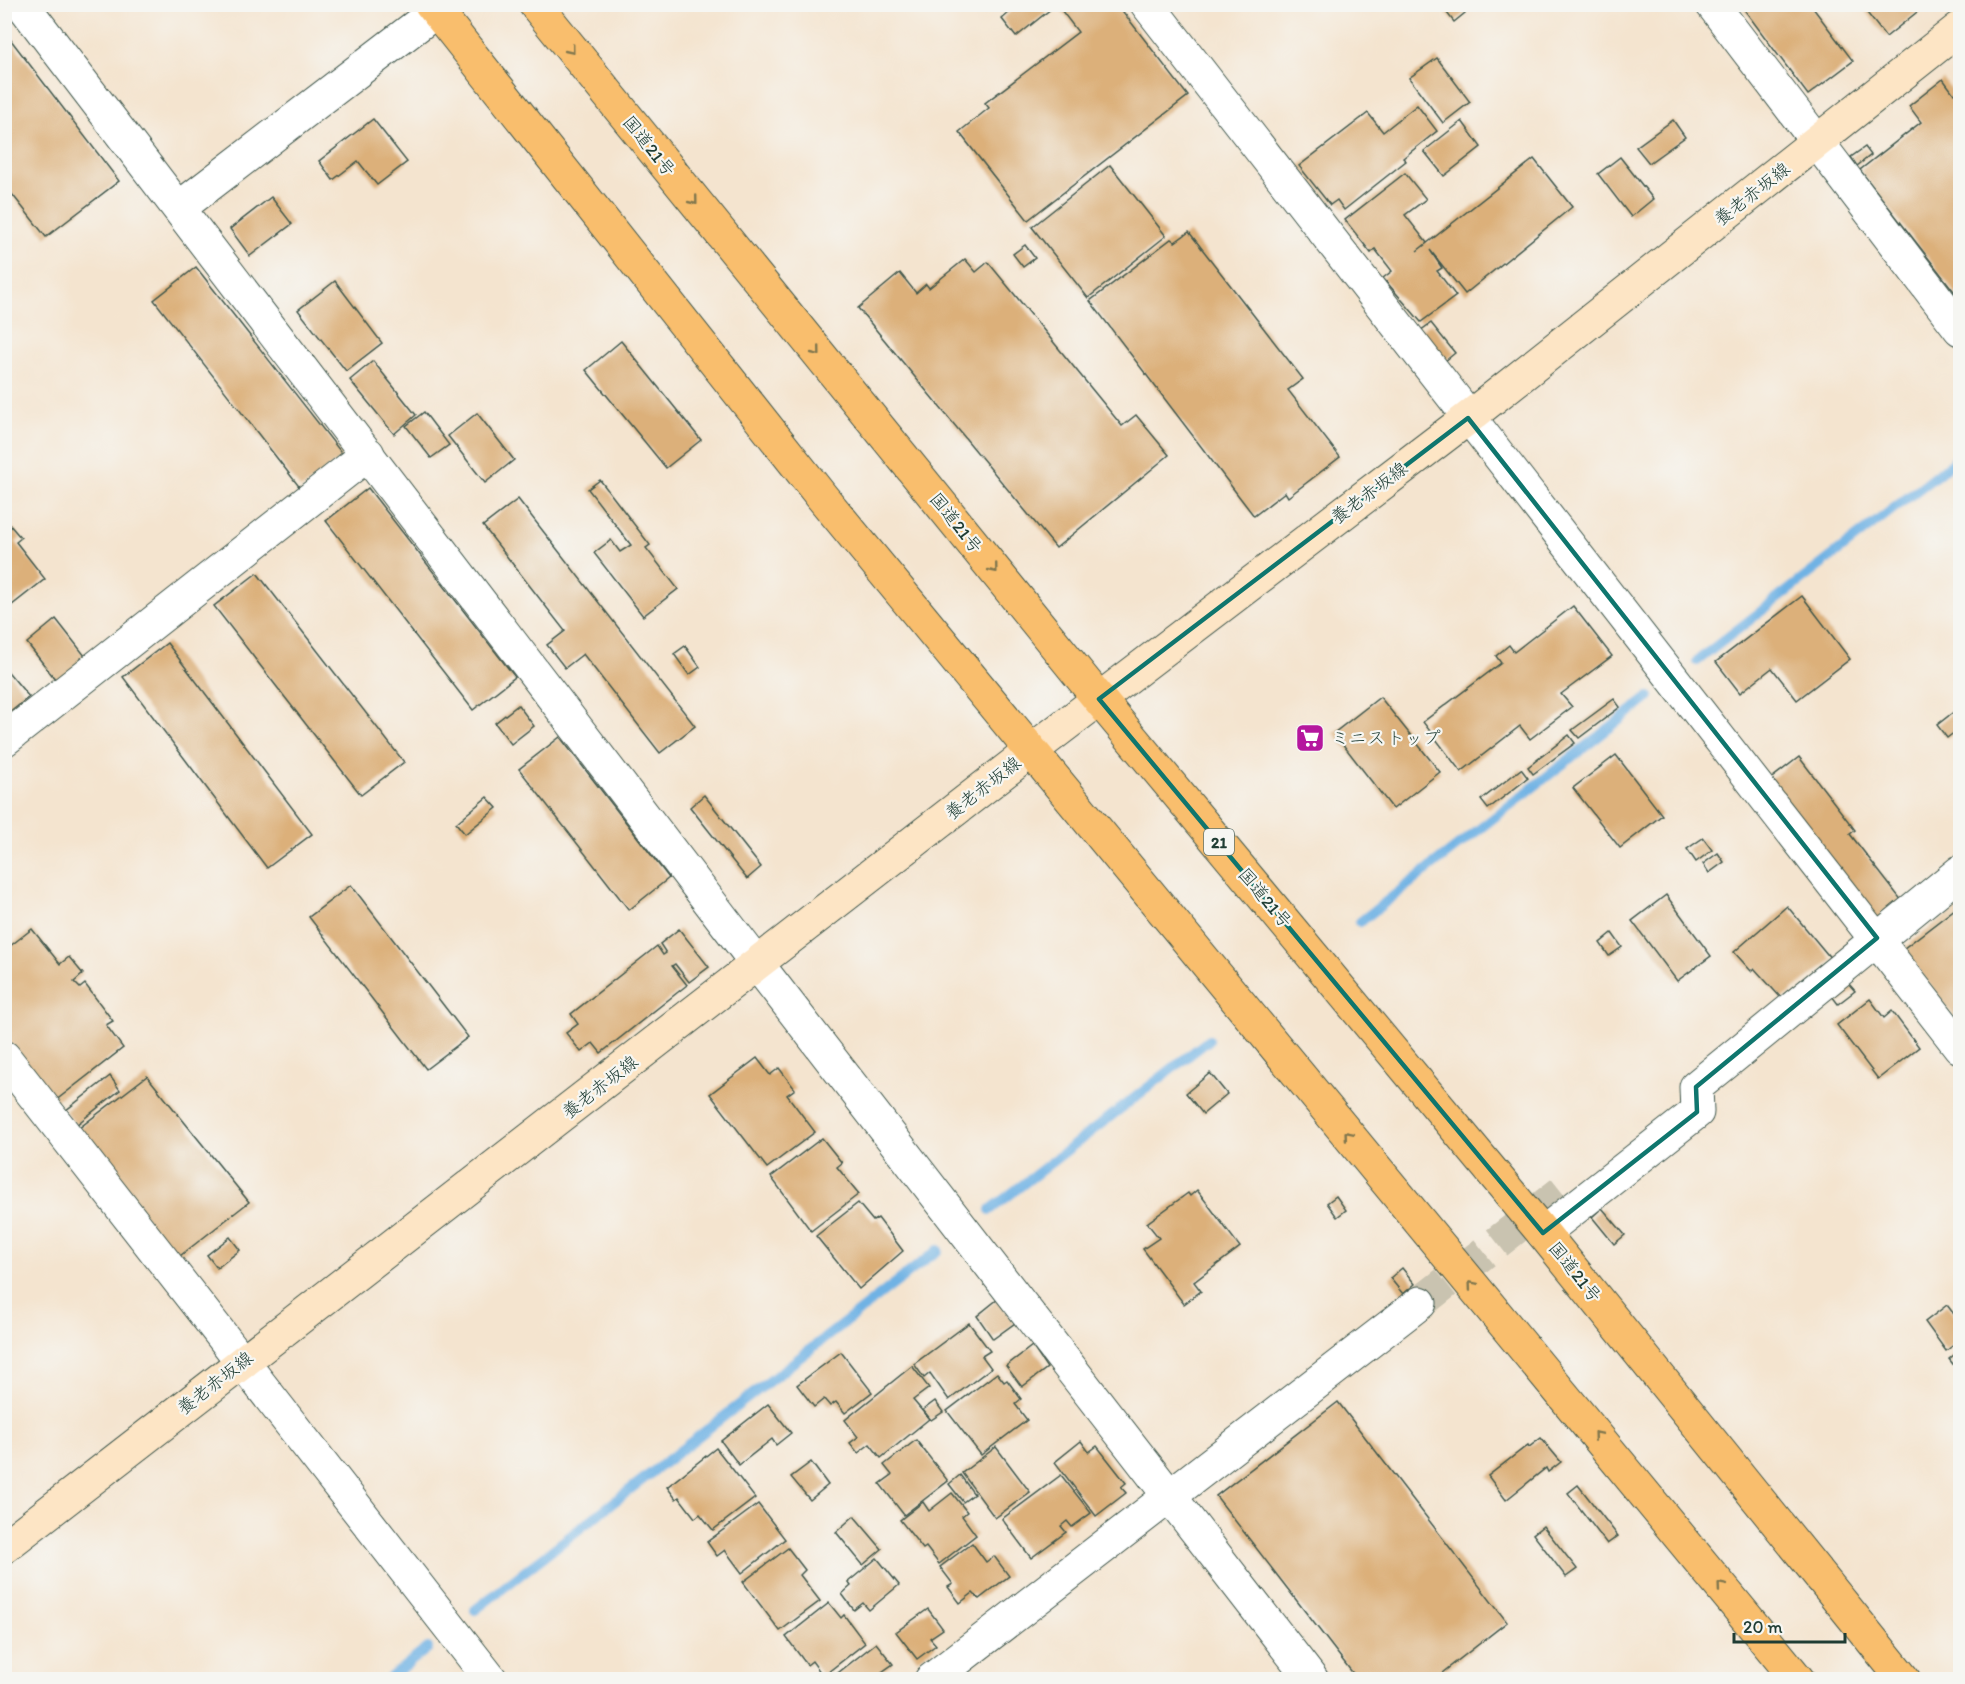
<svg xmlns="http://www.w3.org/2000/svg" width="1965" height="1684" viewBox="0 0 1965 1684" font-family="Itim,'Klee One',sans-serif">
<style>
.lines{fill:none;stroke-linecap:round;stroke-linejoin:round}
.stream{stroke:#6fb2e4;stroke-width:10}
.building{fill:#dcb07a}
.minor-tunnel{stroke:#c9c3b0;stroke-width:33;stroke-dasharray:33 16;stroke-linecap:butt}
.minor-casing{stroke:#3f564b;stroke-width:35}
.secondary-casing{stroke:#3f564b;stroke-width:35}
.trunk-casing{stroke:#3f564b;stroke-width:35}
.minor{stroke:#fff;stroke-width:33}
.secondary{stroke:#fde5c5;stroke-width:33}
.trunk{stroke:#f9be6d;stroke-width:33}
.oneway{stroke:#81774e}
.marked{fill:none;stroke:#0f766e;stroke-width:4.5;stroke-linejoin:round}
.labels{text-anchor:middle;stroke-width:4.5;stroke-linejoin:round;paint-order:stroke}
.shield{fill:#f6f6f2;stroke:#60746d;stroke-width:1.5}
.shield-label{font-size:16px;font-weight:bold;fill:#1f3d34}
.street-label{font-size:18px;fill:#1f3d34;stroke:#f6f6f2}
.poi-label{font-size:18px;fill:#1f3d34;stroke:#f6f6f2;text-anchor:start}
</style>
<rect width="100%" height="100%" fill="#f6f6f2"/>
<filter id="ink" filterUnits="userSpaceOnUse"><feTurbulence type="fractalNoise" baseFrequency=".0167" numOctaves="2"/><feDisplacementMap in="SourceGraphic" scale="12" xChannelSelector="R" yChannelSelector="G"/><feConvolveMatrix kernelMatrix="1 2 1 2 8 2 1 2 1" color-interpolation-filters="sRGB"/></filter>
<filter id="wash" filterUnits="userSpaceOnUse"><feTurbulence type="fractalNoise" baseFrequency=".008" numOctaves="4" result="noise"/><feDisplacementMap in="SourceGraphic" scale="24" xChannelSelector="R" yChannelSelector="G"/><feGaussianBlur stdDeviation="1.35" result="paint"/><feColorMatrix in="noise" values="0 0 0 0 0 0 0 0 0 0 0 0 0 0 0 0 0 1.4 0 .05"/><feComposite in="paint" operator="in"/></filter>
<g filter="url(#wash)">
<rect width="100%" height="100%" fill="#f4e4cf"/>
<g class="lines">
<g class="stream">
<path d="M 1697,661 L 1960,457"/>
<path d="M 1360,922 L 1649,697"/>
<path d="M 990,1210 L 1209,1040"/>
<path d="M 475,1610 L 938,1250"/>
<path d="M 387,1680 L 428,1648"/>
</g>
</g>
<g id="blocks">
<g class="building">
<path d="M 1019,4 L 1057,4 L 1016,37 L 1002,19 Z"/>
<path d="M 1061,4 L 1117,4 L 1188,96 L 1028,220 L 959,132 L 989,108 L 985,103 L 1078,32 L 1058,6 Z"/>
<path d="M 1440,4 L 1476,4 L 1454,22 Z"/>
<path d="M 1740,4 L 1810,4 L 1853,61 L 1808,95 Z"/>
<path d="M 1860,4 L 1927,4 L 1886,37 Z"/>
<path d="M 4,31 L 119,181 L 46,237 L 4,184 Z"/>
<path d="M 1437,58 L 1470,102 L 1443,123 L 1409,78 Z"/>
<path d="M 1943,79 L 1954,94 L 1960,90 L 1960,299 L 1860,170 L 1921,122 L 1909,106 Z"/>
<path d="M 1417,105 L 1437,131 L 1403,158 L 1406,161 L 1344,210 L 1337,200 L 1330,205 L 1299,166 L 1368,113 L 1383,132 Z"/>
<path d="M 373,119 L 407,162 L 377,185 L 358,161 L 333,180 L 319,161 Z"/>
<path d="M 1673,120 L 1685,137 L 1649,163 L 1636,147 Z"/>
<path d="M 1462,121 L 1481,147 L 1444,176 L 1424,151 Z"/>
<path d="M 1865,147 L 1871,155 L 1857,166 L 1851,157 Z"/>
<path d="M 1620,157 L 1653,199 L 1631,217 L 1598,174 Z"/>
<path d="M 1534,159 L 1572,207 L 1465,294 L 1430,250 L 1442,268 L 1437,271 L 1456,296 L 1421,322 L 1383,278 L 1392,271 L 1375,249 L 1371,253 L 1345,220 L 1405,173 L 1426,199 L 1405,215 L 1427,243 L 1417,251 Z"/>
<path d="M 1110,165 L 1166,236 L 1088,298 L 1032,227 Z"/>
<path d="M 271,197 L 292,224 L 250,256 L 230,229 Z"/>
<path d="M 1189,232 L 1303,379 L 1288,390 L 1340,457 L 1288,497 L 1285,492 L 1254,516 L 1090,301 L 1171,239 L 1175,242 Z"/>
<path d="M 1025,245 L 1035,258 L 1023,267 L 1013,254 Z"/>
<path d="M 965,259 L 976,272 L 988,262 L 1122,426 L 1136,415 L 1169,455 L 1056,548 L 858,308 L 900,273 L 916,293 L 926,284 L 929,288 Z"/>
<path d="M 196,267 L 344,456 L 301,489 L 154,300 Z"/>
<path d="M 335,281 L 382,343 L 346,371 L 298,310 Z"/>
<path d="M 1431,323 L 1455,353 L 1444,362 L 1420,331 Z"/>
<path d="M 621,341 L 701,440 L 666,468 L 586,370 Z"/>
<path d="M 373,361 L 416,415 L 394,434 L 350,380 Z"/>
<path d="M 424,412 L 449,445 L 431,458 L 406,426 Z"/>
<path d="M 477,413 L 514,460 L 485,483 L 448,436 Z"/>
<path d="M 600,480 L 650,545 L 646,548 L 678,589 L 643,616 L 594,553 L 611,540 L 620,552 L 631,545 L 588,489 Z"/>
<path d="M 368,488 L 515,677 L 473,710 L 326,521 Z"/>
<path d="M 518,499 L 695,726 L 660,753 L 583,654 L 565,668 L 547,645 L 565,631 L 483,526 Z"/>
<path d="M 9,524 L 21,538 L 16,542 L 45,579 L 7,609 L 4,527 Z"/>
<path d="M 257,573 L 404,762 L 361,795 L 214,606 Z"/>
<path d="M 1802,596 L 1850,659 L 1797,700 L 1772,668 L 1740,693 L 1716,662 Z"/>
<path d="M 1573,606 L 1612,656 L 1561,694 L 1572,707 L 1530,739 L 1520,726 L 1461,772 L 1423,722 L 1501,663 L 1496,656 L 1509,645 L 1514,652 Z"/>
<path d="M 56,619 L 89,661 L 59,684 L 27,643 Z"/>
<path d="M 167,643 L 312,834 L 267,868 L 123,677 Z"/>
<path d="M 685,646 L 700,667 L 689,675 L 674,654 Z"/>
<path d="M 4,667 L 29,697 L 4,717 Z"/>
<path d="M 1380,697 L 1440,772 L 1393,809 L 1334,733 Z"/>
<path d="M 1614,699 L 1620,707 L 1579,738 L 1572,730 Z"/>
<path d="M 518,705 L 534,726 L 511,744 L 495,723 Z"/>
<path d="M 1960,707 L 1960,728 L 1947,738 L 1937,725 Z"/>
<path d="M 1569,735 L 1575,743 L 1533,774 L 1528,767 Z"/>
<path d="M 560,737 L 669,878 L 629,910 L 519,769 Z"/>
<path d="M 1616,755 L 1662,815 L 1620,848 L 1573,788 Z"/>
<path d="M 1799,757 L 1855,830 L 1850,834 L 1906,906 L 1879,926 L 1768,781 Z"/>
<path d="M 1521,769 L 1528,778 L 1488,809 L 1481,800 Z"/>
<path d="M 704,795 L 761,867 L 747,879 L 690,807 Z"/>
<path d="M 487,797 L 497,808 L 465,834 L 456,823 Z"/>
<path d="M 1703,838 L 1712,850 L 1696,862 L 1687,849 Z"/>
<path d="M 1718,853 L 1724,862 L 1709,873 L 1703,864 Z"/>
<path d="M 351,885 L 468,1037 L 426,1069 L 309,917 Z"/>
<path d="M 1666,895 L 1711,956 L 1677,981 L 1632,921 Z"/>
<path d="M 1960,905 L 1960,1025 L 1903,949 Z"/>
<path d="M 1787,906 L 1832,960 L 1782,999 L 1754,968 L 1751,971 L 1734,952 Z"/>
<path d="M 32,929 L 60,964 L 69,957 L 83,974 L 74,982 L 80,988 L 85,984 L 113,1021 L 106,1025 L 123,1048 L 55,1101 L 5,1036 L 5,950 Z"/>
<path d="M 679,929 L 709,967 L 689,982 L 675,964 L 672,966 L 687,985 L 601,1053 L 593,1043 L 581,1052 L 566,1033 L 578,1024 L 571,1014 L 657,946 L 663,955 L 666,953 L 660,944 Z"/>
<path d="M 1612,933 L 1622,947 L 1609,956 L 1600,943 Z"/>
<path d="M 1848,983 L 1855,991 L 1838,1004 L 1832,996 Z"/>
<path d="M 1870,999 L 1884,1018 L 1892,1011 L 1919,1047 L 1878,1079 L 1837,1025 Z"/>
<path d="M 757,1058 L 770,1075 L 779,1068 L 795,1089 L 787,1095 L 815,1132 L 767,1168 L 710,1094 Z"/>
<path d="M 1210,1073 L 1227,1094 L 1203,1114 L 1186,1093 Z"/>
<path d="M 110,1076 L 120,1090 L 76,1125 L 65,1111 Z"/>
<path d="M 147,1076 L 249,1202 L 176,1259 L 78,1129 Z"/>
<path d="M 822,1138 L 842,1163 L 837,1167 L 859,1194 L 811,1231 L 771,1177 Z"/>
<path d="M 1197,1190 L 1240,1247 L 1194,1282 L 1201,1291 L 1184,1304 L 1143,1249 L 1159,1238 L 1147,1223 L 1188,1193 L 1190,1196 Z"/>
<path d="M 1336,1196 L 1346,1210 L 1337,1217 L 1327,1203 Z"/>
<path d="M 858,1203 L 873,1221 L 878,1218 L 903,1251 L 859,1289 L 816,1236 Z"/>
<path d="M 1602,1208 L 1625,1235 L 1614,1244 L 1592,1217 Z"/>
<path d="M 230,1237 L 240,1250 L 217,1268 L 207,1255 Z"/>
<path d="M 1402,1268 L 1415,1284 L 1403,1294 L 1390,1278 Z"/>
<path d="M 998,1299 L 1015,1323 L 993,1339 L 977,1316 Z"/>
<path d="M 1947,1305 L 1960,1322 L 1960,1340 L 1946,1351 L 1925,1322 Z"/>
<path d="M 969,1323 L 990,1351 L 982,1356 L 991,1368 L 949,1400 L 930,1373 L 924,1378 L 914,1364 Z"/>
<path d="M 1032,1346 L 1047,1368 L 1022,1387 L 1006,1366 Z"/>
<path d="M 1960,1350 L 1960,1373 L 1949,1359 Z"/>
<path d="M 841,1352 L 872,1392 L 845,1413 L 836,1402 L 830,1406 L 824,1399 L 814,1407 L 797,1385 Z"/>
<path d="M 912,1366 L 929,1388 L 913,1400 L 929,1419 L 881,1458 L 870,1444 L 858,1453 L 850,1443 L 858,1437 L 845,1420 Z"/>
<path d="M 997,1373 L 1004,1382 L 1007,1380 L 1021,1399 L 1015,1404 L 1027,1420 L 981,1455 L 947,1411 Z"/>
<path d="M 935,1401 L 943,1412 L 931,1420 L 923,1410 Z"/>
<path d="M 1338,1402 L 1507,1622 L 1433,1680 L 1358,1680 L 1216,1496 Z"/>
<path d="M 768,1404 L 791,1433 L 776,1445 L 772,1439 L 739,1465 L 721,1441 Z"/>
<path d="M 1541,1438 L 1561,1462 L 1548,1472 L 1546,1468 L 1506,1500 L 1488,1476 L 1528,1445 L 1529,1447 Z"/>
<path d="M 916,1440 L 948,1481 L 904,1515 L 880,1484 L 892,1475 L 884,1465 Z"/>
<path d="M 1081,1441 L 1089,1452 L 1097,1446 L 1126,1483 L 1121,1487 L 1126,1493 L 1096,1516 L 1055,1462 Z"/>
<path d="M 996,1447 L 1030,1492 L 995,1518 L 962,1473 Z"/>
<path d="M 716,1448 L 755,1498 L 713,1530 L 700,1514 L 695,1518 L 679,1497 L 676,1499 L 667,1487 Z"/>
<path d="M 811,1462 L 828,1485 L 810,1500 L 791,1477 Z"/>
<path d="M 960,1475 L 974,1494 L 963,1502 L 949,1484 Z"/>
<path d="M 1061,1475 L 1091,1513 L 1072,1527 L 1067,1521 L 1061,1526 L 1066,1532 L 1031,1558 L 1002,1519 Z"/>
<path d="M 1578,1485 L 1618,1536 L 1607,1544 L 1568,1493 Z"/>
<path d="M 952,1493 L 967,1512 L 962,1516 L 976,1535 L 939,1564 L 926,1547 L 923,1549 L 900,1520 L 923,1502 L 929,1511 Z"/>
<path d="M 758,1504 L 785,1539 L 742,1573 L 725,1550 L 717,1556 L 707,1542 Z"/>
<path d="M 854,1516 L 882,1549 L 863,1565 L 836,1532 Z"/>
<path d="M 1543,1526 L 1577,1569 L 1566,1577 L 1533,1534 Z"/>
<path d="M 972,1543 L 986,1562 L 994,1556 L 1009,1576 L 979,1599 L 973,1593 L 960,1603 L 948,1587 L 953,1584 L 940,1567 Z"/>
<path d="M 788,1548 L 805,1570 L 800,1575 L 820,1601 L 780,1631 L 743,1582 Z"/>
<path d="M 877,1558 L 899,1585 L 869,1610 L 863,1603 L 854,1610 L 842,1594 L 851,1586 L 848,1582 Z"/>
<path d="M 829,1603 L 841,1618 L 844,1615 L 865,1643 L 823,1676 L 812,1661 L 807,1665 L 786,1637 Z"/>
<path d="M 928,1609 L 943,1629 L 930,1638 L 936,1645 L 917,1659 L 896,1632 Z"/>
<path d="M 876,1643 L 893,1664 L 882,1672 L 888,1680 L 829,1680 Z"/>
</g>
</g>
</g>
<g filter="url(#ink)">
<use href="#blocks" fill-opacity="0" stroke="#3f564b" stroke-width="1.5"/>
<g class="lines">
<path class="minor-tunnel" d="M 1420,1303 L 1564,1190"/>
<g class="minor-casing">
<g id="minor">
<path d="M 22,4 L 758,965 L 1312,1680"/>
<path d="M 1147,4 L 1960,1047"/>
<path d="M 1712,4 L 1960,329"/>
<path d="M 179,208 L 436,11"/>
<path d="M 4,740 L 368,454"/>
<path d="M 4,1057 L 491,1680"/>
<path d="M 1543,1233 L 1697,1112 L 1696,1087 L 1960,872"/>
<path d="M 931,1680 L 1420,1303"/>
</g>
</g>
<g class="secondary-casing">
<path id="secondary" d="M 4,1547 L 1031,751 L 1468,418 L 1960,28"/>
</g>
<g class="trunk-casing">
<g id="trunk">
<path d="M 431,4 L 822,497 L 1798,1680"/>
<path d="M 535,4 L 1099,699 L 1543,1233 L 1904,1680"/>
</g>
</g>
<use href="#minor" class="minor"/>
<use href="#secondary" class="secondary"/>
<use href="#trunk" class="trunk"/>
</g>
<defs><path id="oneway-chevron" d="M-2-3.5L2.5 0L-2 3.5" fill="none" stroke-width="1.6" stroke-linecap="round" stroke-linejoin="round" transform="scale(1.5)"/></defs>
<g class="oneway">
<use href="#oneway-chevron" transform="translate(571 50) rotate(51)"/>
<use href="#oneway-chevron" transform="translate(694 201) rotate(51)"/>
<use href="#oneway-chevron" transform="translate(817 352) rotate(51)"/>
<use href="#oneway-chevron" transform="translate(994 569) rotate(51)"/>
<use href="#oneway-chevron" transform="translate(1348 1135) rotate(-130)"/>
<use href="#oneway-chevron" transform="translate(1472 1285) rotate(-130)"/>
<use href="#oneway-chevron" transform="translate(1597 1435) rotate(-130)"/>
<use href="#oneway-chevron" transform="translate(1721 1586) rotate(-130)"/>
</g>
</g>
<path class="marked" d="M 1468,418 L 1877,938 L 1696,1087 L 1697,1112 L 1543,1233 L 1099,699 Z"/>
<defs>
<g id="supermarket-square" transform="scale(1.5)"><rect x="-9" y="-9" width="18" height="18" rx="4" fill="#b5179e" stroke="#f6f6f2"/><path d="M-6-5.5h2.5l.6 2H6L4.5 2H-2.5L-4.4-4H-6ZM-1.5 3.2a1.3 1.3 0 1 0 .1 0ZM3 3.2a1.3 1.3 0 1 0 .1 0Z" fill="#fff"/></g>
</defs>
<g fill-rule="evenodd">
<use href="#supermarket-square" x="1310" y="738"/>
</g>
<g class="labels">
<rect class="shield" x="1204" y="829" width="30" height="26" rx="4.5"/>
<g class="shield-label">
<text x="1219" y="848">21</text>
</g>
<g class="street-label">
<text transform="translate(649 146) rotate(51)" y="6">国道21号</text>
<text transform="translate(1752 194) rotate(-38)" y="6">養老赤坂線</text>
<text transform="translate(1369 493) rotate(-37)" y="6">養老赤坂線</text>
<text transform="translate(956 523) rotate(51)" y="6">国道21号</text>
<text transform="translate(983 788) rotate(-38)" y="6">養老赤坂線</text>
<text transform="translate(1265 898) rotate(50)" y="6">国道21号</text>
<text transform="translate(600 1087) rotate(-38)" y="6">養老赤坂線</text>
<text transform="translate(1575 1272) rotate(51)" y="6">国道21号</text>
<text transform="translate(215 1383) rotate(-38)" y="6">養老赤坂線</text>
</g>
<g class="poi-label">
<text x="1331" y="744">ミニストップ</text>
</g>
</g>
<rect width="1965" height="1684" fill="none" stroke="#f6f6f2" stroke-width="24"/>
<path d="M1734 1633v9h111v-9" fill="none" stroke="#1f3d34" stroke-width="3"/>
<text x="1743" y="1633" font-size="18" fill="#1f3d34" stroke="#f6f6f2" stroke-width="4.5" paint-order="stroke">20 m</text>
</svg>
